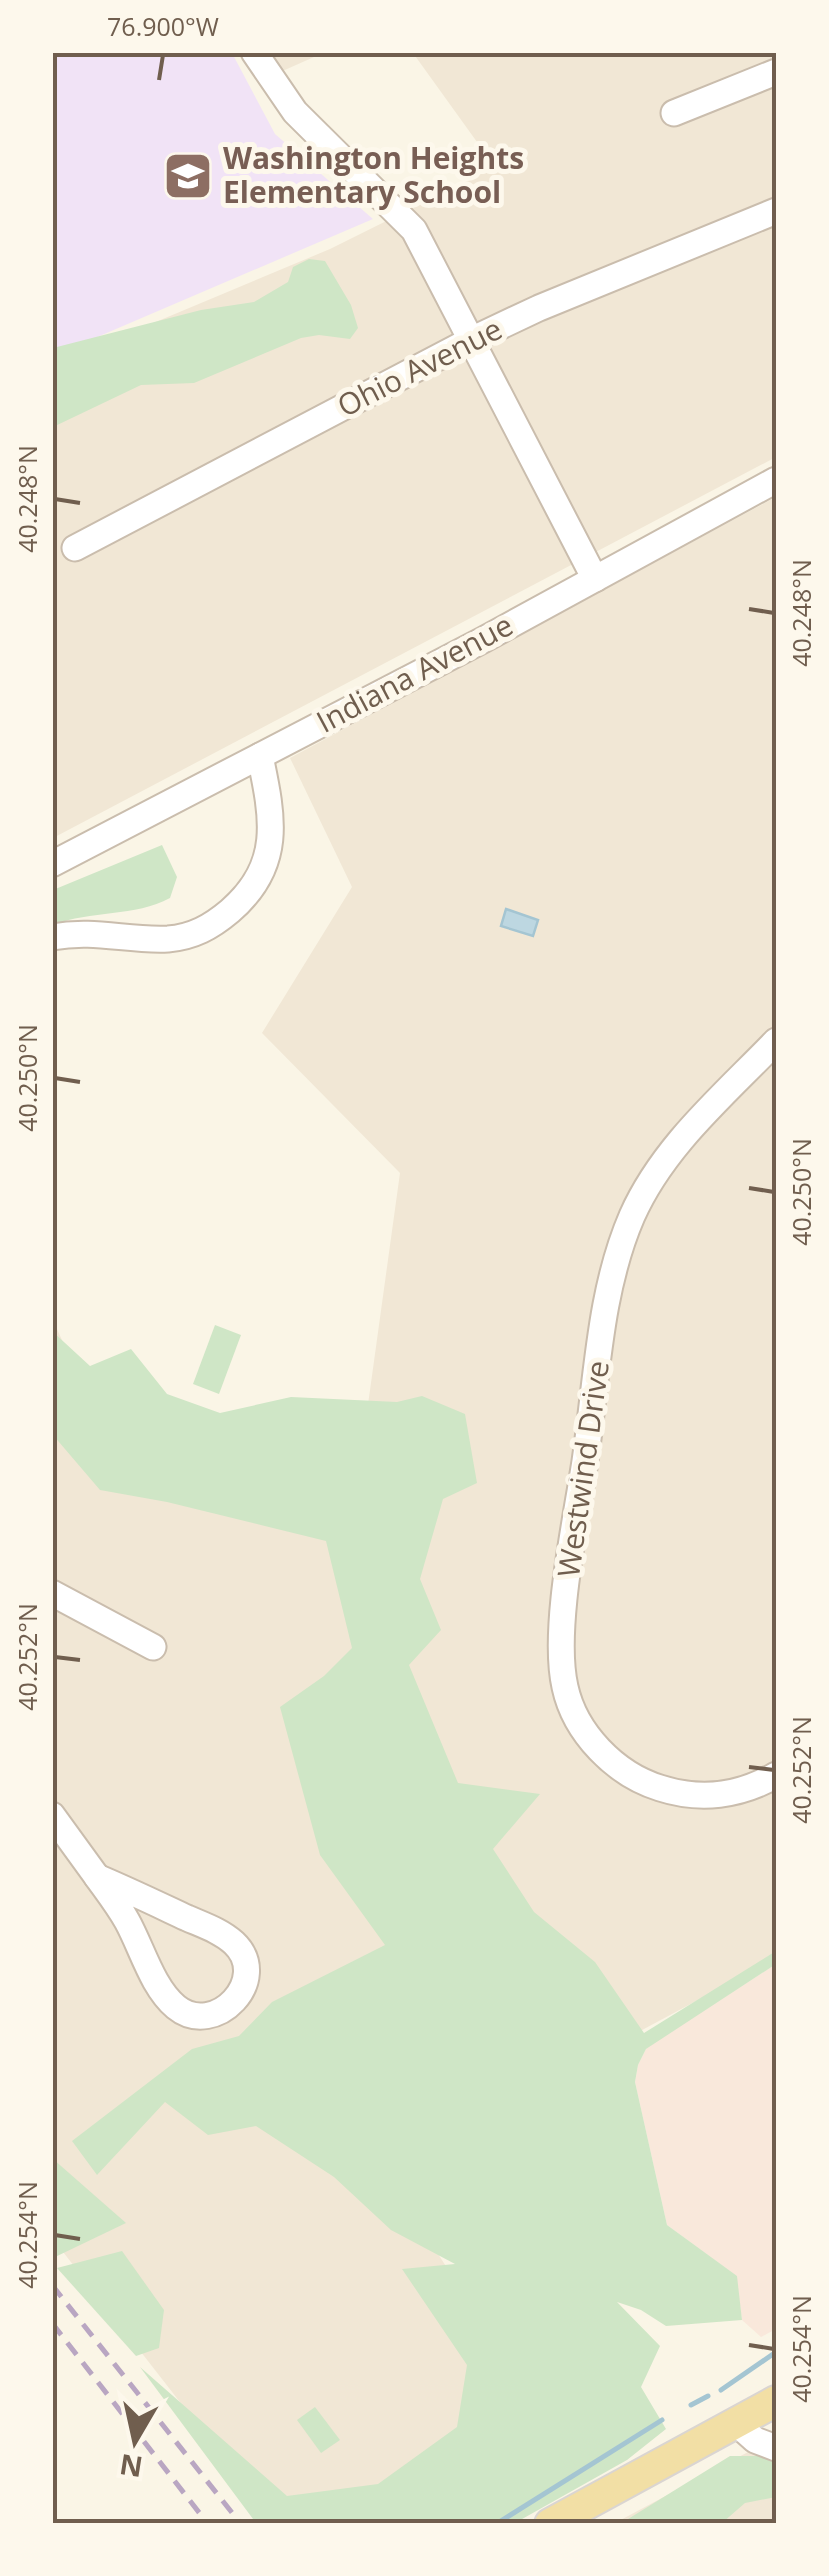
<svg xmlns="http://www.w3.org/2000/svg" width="829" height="2576" viewBox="0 0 829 2576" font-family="'Open Sans',sans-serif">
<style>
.residential{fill:#f1e7d5}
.commercial{fill:#f9e8db}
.education{fill:#f1e3f6}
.green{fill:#cfe6c6}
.water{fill:#bdd7e1;stroke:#a4c5d2;stroke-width:2.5}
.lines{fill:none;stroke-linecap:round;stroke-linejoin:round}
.stream{stroke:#a4c5d2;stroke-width:5}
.minor-casing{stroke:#cabdad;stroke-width:29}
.major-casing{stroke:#dad5d1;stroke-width:34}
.minor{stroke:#fff;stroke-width:25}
.major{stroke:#f2dfa5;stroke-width:30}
.rail{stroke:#b9a6c2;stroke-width:5;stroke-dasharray:15 10;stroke-linecap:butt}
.ticks{fill:none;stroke:#705e4e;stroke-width:4}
.labels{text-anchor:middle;stroke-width:10;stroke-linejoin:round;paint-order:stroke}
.education-label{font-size:30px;font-weight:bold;fill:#785e54;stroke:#fdf8ec;text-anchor:start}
.street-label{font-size:30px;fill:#705e4e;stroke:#fdf8ec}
.neatline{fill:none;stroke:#705e4e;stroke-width:4}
.ticks-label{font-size:25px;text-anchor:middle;fill:#705e4e}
</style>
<rect width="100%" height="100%" fill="#faf5e6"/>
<g class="residential">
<path d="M 270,53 L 323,53 L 278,73 Z"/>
<path d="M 413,53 L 776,53 L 776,457 L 53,838 L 53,365 L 330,249 L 495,167 Z"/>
<path d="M 776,497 L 776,1958 L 631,2036 L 494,1974 L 354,1506 L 400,1173 L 262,1033 L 352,887 L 290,758 Z"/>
<path d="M 52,1318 L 108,1442 L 347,1514 L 475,1942 L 303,2043 L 570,2460 L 274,2523 L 53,2239 Z"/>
<path d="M 776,2437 L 776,2523 L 615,2523 Z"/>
</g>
<path class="commercial" d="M 776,1964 L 776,2329 L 761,2337 L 742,2320 L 736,2276 L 667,2225 L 635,2082 L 638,2065 L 646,2049 L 662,2037 Z"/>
<path class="education" d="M 53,53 L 232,53 L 275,134 L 373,219 L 53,356 Z"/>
<g class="green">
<path d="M 309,259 L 325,261 L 351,305 L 358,328 L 350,339 L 319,335 L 301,338 L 194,383 L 141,385 L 53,427 L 53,348 L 201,310 L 254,302 L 288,282 L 293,267 Z"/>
<path d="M 162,845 L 177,877 L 170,898 C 135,917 91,910 53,925 L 53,890 Z"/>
<path d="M 215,1325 L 241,1335 L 219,1394 L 193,1384 Z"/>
<path d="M 52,1331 L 90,1366 L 131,1349 L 167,1394 L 220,1413 L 291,1397 L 397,1402 L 422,1396 L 465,1414 L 477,1483 L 443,1499 L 420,1579 L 441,1630 L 409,1665 L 458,1783 L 540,1794 L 493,1849 L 534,1912 L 595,1962 L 644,2033 L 776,1951 L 776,1964 L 646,2049 L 638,2065 L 635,2082 L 667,2225 L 737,2276 L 742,2320 L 666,2326 L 641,2310 L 617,2302 L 660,2346 L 641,2387 L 666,2429 L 627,2460 L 515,2523 L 256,2523 L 140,2367 L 287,2496 L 378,2484 L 457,2427 L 467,2365 L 402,2269 L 455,2264 L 391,2230 L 334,2177 L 256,2126 L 208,2135 L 165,2102 L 97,2175 L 72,2141 L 192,2049 L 239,2036 L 272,2002 L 385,1945 L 320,1855 L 280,1707 L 324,1676 L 352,1648 L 326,1541 L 167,1502 L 100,1490 L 53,1435 Z"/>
<path d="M 53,2159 L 126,2223 L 53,2258 Z"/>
<path d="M 122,2251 L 164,2310 L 159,2348 L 136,2356 L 57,2268 Z"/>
<path d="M 315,2407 L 340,2440 L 321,2453 L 297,2420 Z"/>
<path d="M 730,2456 L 769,2456 L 776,2460 L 776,2497 L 745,2503 L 722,2523 L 620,2524 Z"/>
</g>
<path class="water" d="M 506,909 L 538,920 L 533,936 L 501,926 Z"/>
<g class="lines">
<g class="stream">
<path d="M 721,2390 L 776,2352"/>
<path d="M 691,2405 L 708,2396"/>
<path d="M 496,2524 L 662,2420"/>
</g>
<g class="minor-casing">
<g id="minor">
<path d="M 254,52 L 295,112 L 414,230 L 595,579"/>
<path d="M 674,113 L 776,72"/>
<path d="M 75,548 L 471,340 L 539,308 L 776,211"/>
<path d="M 52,864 L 483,640 L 776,480"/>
<path d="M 52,937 C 96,929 126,941 168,939 C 193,937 211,927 230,911 C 283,865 273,818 260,756"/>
<path d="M 776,1041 C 724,1095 663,1146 632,1216 C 599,1292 597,1380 585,1461 C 576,1521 552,1630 565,1687 C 575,1733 615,1774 660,1788 C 700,1801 740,1796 776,1775"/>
<path d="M 52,1593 L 153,1647"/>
<path d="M 52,1815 L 97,1877"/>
<path d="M 97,1877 C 128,1890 157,1904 187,1918 C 203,1925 221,1931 234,1943 C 272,1979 215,2039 176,2007 C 152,1987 142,1948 127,1921 C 118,1905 107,1891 97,1877 Z"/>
<path d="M 736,2423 L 755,2440 L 776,2448"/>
</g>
</g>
<g class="major-casing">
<path id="major" d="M 550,2524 L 776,2401"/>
</g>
<use href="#minor" class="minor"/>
<use href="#major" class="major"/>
<g class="rail">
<path d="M 52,2285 L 241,2524"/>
<path d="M 52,2323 L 208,2524"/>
</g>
</g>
<path class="ticks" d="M 159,80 L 163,55M 55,499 L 80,503M 749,609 L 774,613M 55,1078 L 80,1082M 749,1188 L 774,1192M 55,1657 L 80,1660M 749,1767 L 774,1770M 55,2235 L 80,2239M 749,2345 L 774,2349"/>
<defs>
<g id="school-square" transform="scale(2.5)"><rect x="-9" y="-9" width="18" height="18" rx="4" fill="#8d6e63" stroke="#fdf8ec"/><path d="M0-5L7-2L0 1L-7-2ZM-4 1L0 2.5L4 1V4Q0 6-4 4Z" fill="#fff"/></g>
</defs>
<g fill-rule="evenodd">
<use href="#school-square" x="188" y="176"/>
</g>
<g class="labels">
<g class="education-label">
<text x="223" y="169">Washington Heights<tspan x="223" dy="34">Elementary School</tspan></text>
</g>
<g class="street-label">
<text transform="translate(420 368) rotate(-27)" y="10">Ohio Avenue</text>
<text transform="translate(415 674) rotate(-28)" y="10">Indiana Avenue</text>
<text transform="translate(584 1469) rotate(-82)" y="10">Westwind Drive</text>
</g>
</g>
<rect width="829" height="2576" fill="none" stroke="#fdf8ec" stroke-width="110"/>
<g transform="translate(135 2441) rotate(189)" stroke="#fdf8ec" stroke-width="8" paint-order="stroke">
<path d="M0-8L18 38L0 25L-18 38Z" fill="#705e4e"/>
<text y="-15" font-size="28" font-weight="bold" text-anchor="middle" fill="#705e4e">N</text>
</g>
<rect x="55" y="55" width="719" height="2466" class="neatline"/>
<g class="ticks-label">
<text x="163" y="36">76.900°W</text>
<text transform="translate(28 499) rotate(-90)" y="9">40.248°N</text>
<text transform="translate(802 613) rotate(-90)" y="9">40.248°N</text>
<text transform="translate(28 1078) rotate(-90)" y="9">40.250°N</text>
<text transform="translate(802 1192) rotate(-90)" y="9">40.250°N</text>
<text transform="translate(28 1657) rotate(-90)" y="9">40.252°N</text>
<text transform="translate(802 1770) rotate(-90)" y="9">40.252°N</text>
<text transform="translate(28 2235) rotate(-90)" y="9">40.254°N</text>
<text transform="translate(802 2349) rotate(-90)" y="9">40.254°N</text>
</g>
</svg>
